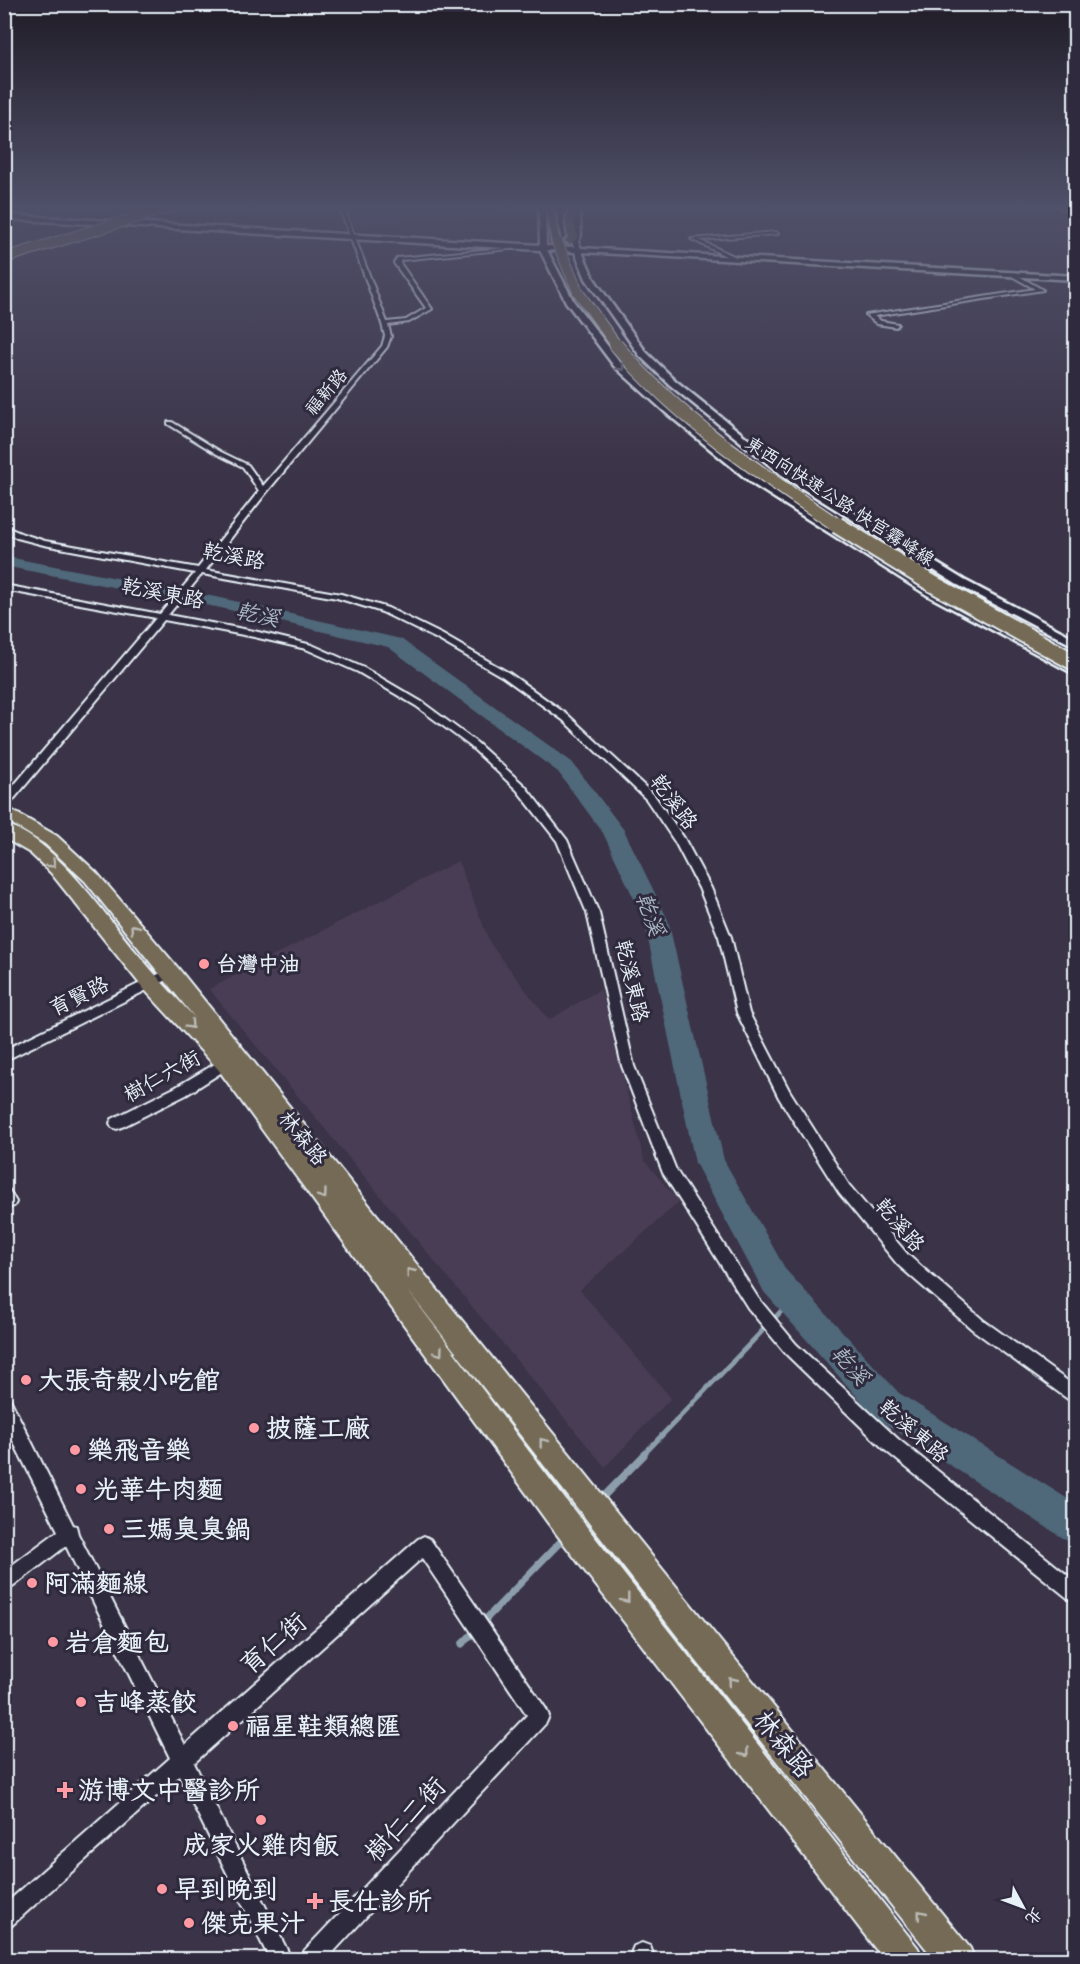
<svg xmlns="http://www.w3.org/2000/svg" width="1080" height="1964" viewBox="0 0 1080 1964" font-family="Mynerve,'LXGW WenKai TC',sans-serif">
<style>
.built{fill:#493e54}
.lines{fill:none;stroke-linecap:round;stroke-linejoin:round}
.stream-far1{stroke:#8c9eac;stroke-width:5}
.stream{stroke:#8c9eac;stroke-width:7}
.river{fill:#4f677a;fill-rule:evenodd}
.street-casing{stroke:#e8f1f8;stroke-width:4}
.secondary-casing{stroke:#e8f1f8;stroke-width:5}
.primary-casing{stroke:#e8f1f8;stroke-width:4}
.highway-casing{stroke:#e8f1f8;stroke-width:5}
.street{fill:#2f2a3d;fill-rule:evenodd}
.secondary{fill:#2f2a3d;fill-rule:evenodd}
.primary{fill:#756b55;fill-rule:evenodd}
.highway{fill:#756b55;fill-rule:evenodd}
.highway-bridge-far2-casing{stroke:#e8f1f8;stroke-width:12;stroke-linecap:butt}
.highway-bridge-far1-casing{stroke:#e8f1f8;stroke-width:15;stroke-linecap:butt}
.highway-bridge-casing{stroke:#e8f1f8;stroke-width:20;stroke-linecap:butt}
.highway-bridge-far2{stroke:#756b55;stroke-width:10}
.highway-bridge-far1{stroke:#756b55;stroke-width:13}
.highway-bridge{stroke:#756b55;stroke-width:16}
.oneway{stroke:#70707e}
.oneway2{stroke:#babbb7}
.poi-dot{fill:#ff9aa2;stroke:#2f2a3d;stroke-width:2}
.labels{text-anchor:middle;stroke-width:6;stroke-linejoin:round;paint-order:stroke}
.far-street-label{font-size:18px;fill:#e8f1f8;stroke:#2f2a3d}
.street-label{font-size:21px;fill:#e8f1f8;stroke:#2f2a3d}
.poi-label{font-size:21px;font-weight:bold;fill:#e8f1f8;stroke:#2f2a3d;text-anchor:start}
.water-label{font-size:22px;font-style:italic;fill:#abbac6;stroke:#2f2a3d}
.near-poi-label{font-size:26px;font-weight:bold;fill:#e8f1f8;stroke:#2f2a3d;text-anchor:start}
.near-street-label{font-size:26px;fill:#e8f1f8;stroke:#2f2a3d}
</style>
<rect width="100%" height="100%" fill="#3b3347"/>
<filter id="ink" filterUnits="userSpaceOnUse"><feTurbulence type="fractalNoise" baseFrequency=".0167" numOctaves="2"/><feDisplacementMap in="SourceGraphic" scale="12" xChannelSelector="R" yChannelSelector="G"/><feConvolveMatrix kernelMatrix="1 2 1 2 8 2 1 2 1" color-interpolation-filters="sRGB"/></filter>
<g filter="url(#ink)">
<g class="built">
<path d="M 366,206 L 540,206 L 541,212 L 353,226 L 346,208 Z"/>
<path d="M 458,861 L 491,945 L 549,1020 L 601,989 L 644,1160 L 679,1202 L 580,1290 L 671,1398 L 605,1467 L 209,989 Z"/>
</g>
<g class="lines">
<path class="stream-far1" d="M 642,1456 L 792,1300"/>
<g class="stream">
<path d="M 601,1499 L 644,1455"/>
<path d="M 482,1623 L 564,1538"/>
<path d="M 462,1644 L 477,1629"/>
</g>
<path class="river" d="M 4,554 L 18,559 L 221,598 L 401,639 L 572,762 L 624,830 L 668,920 L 724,1160 L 786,1270 L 899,1393 L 1076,1504 L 1076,1543 L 1063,1538 L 875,1417 L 764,1292 L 695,1163 L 644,920 L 603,833 L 558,772 L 388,647 L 221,608 L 14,568 L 4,565 Z"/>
<g class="street-casing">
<g id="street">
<path d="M 339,206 L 343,206 L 387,322 L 406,320 L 426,308 L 394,263 L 397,258 L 527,246 L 529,247 L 401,260 L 400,263 L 432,309 L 409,322 L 388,325 L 391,336 L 387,347 L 266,493 L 206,570 L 341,594 L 388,608 L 443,635 L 509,673 L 569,716 L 654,795 L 684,838 L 711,888 L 731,937 L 749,1013 L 789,1090 L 849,1185 L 908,1255 L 983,1320 L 1076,1387 L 1076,1405 L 973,1330 L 898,1265 L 839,1193 L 779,1098 L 737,1013 L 719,937 L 699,888 L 675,842 L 646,799 L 563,720 L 503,677 L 437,639 L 382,612 L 337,598 L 202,574 L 168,615 L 254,631 L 312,645 L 364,668 L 422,702 L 476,742 L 525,786 L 567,840 L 599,913 L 634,1066 L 676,1170 L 758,1298 L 796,1344 L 898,1439 L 1076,1582 L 1076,1603 L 1070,1600 L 886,1451 L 786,1354 L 748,1308 L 663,1173 L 622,1066 L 587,913 L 557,841 L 517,790 L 470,746 L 416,706 L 358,672 L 306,649 L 254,637 L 164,620 L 8,806 L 4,807 L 4,797 L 156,618 L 4,590 L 4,585 L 160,614 L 195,573 L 44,545 L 17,538 L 4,531 L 4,526 L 23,534 L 45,541 L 198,568 L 259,491 L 243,467 L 217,454 L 168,424 L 168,422 L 172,422 L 221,452 L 248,465 L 263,486 L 382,346 L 385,336 L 382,324 Z"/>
<path d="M 776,232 L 778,234 L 699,240 L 736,257 L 734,260 L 691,239 Z"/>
<path d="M 1012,272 L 1043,290 L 874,316 L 881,321 L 898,324 L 896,327 L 877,324 L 866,315 L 1035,289 L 1010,275 Z"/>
<path d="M 171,968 L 175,970 L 177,973 L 175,976 L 4,1061 L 4,1050 Z"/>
<path d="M 225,1058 L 230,1059 L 231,1063 L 230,1067 L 186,1095 L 122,1127 L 117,1129 L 112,1127 L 110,1123 L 112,1119 L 176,1087 Z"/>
<path d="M 4,1188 L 9,1190 L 16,1202 L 14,1206 L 9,1208 L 4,1207 Z"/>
<path d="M 4,1397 L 10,1399 L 73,1525 L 76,1526 L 78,1534 L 185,1745 L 418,1539 L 424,1536 L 430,1539 L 546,1709 L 549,1716 L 546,1723 L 326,1960 L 301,1960 L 303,1952 L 527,1715 L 422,1558 L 194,1763 L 292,1960 L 270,1960 L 179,1776 L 11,1926 L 4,1929 L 4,1905 L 170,1758 L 66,1546 L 10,1589 L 4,1592 L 4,1571 L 58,1531 L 4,1423 Z"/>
<path d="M 642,1943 L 650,1946 L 653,1954 L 650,1960 L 628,1960 L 634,1946 Z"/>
</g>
</g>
<g class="secondary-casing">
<g id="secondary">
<path d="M 539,206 L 545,206 L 546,246 L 574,247 L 572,242 L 575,235 L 573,206 L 579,206 L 581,235 L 578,242 L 581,248 L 1076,276 L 1076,280 L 582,252 L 594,279 L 646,352 L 676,381 L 793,475 L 964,580 L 1076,639 L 1076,647 L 956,584 L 787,479 L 670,385 L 640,356 L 586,279 L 575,252 L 547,250 L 574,302 L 620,362 L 671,408 L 760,481 L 935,591 L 1076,666 L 1076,675 L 927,595 L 754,485 L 665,412 L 614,366 L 566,302 L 540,250 L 4,219 L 4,215 L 540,245 Z"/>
<path d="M 1058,206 L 1076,207 L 1076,211 L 1059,207 Z"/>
</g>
</g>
<g class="primary-casing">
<path id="primary" d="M 4,806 L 57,836 L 97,873 L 178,968 L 717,1637 L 970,1948 L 975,1960 L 935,1960 L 695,1659 L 405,1287 L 568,1503 L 918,1948 L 923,1960 L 884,1960 L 548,1523 L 218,1069 L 143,988 L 51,873 L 30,853 L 4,838 L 4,824 C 54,838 104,914 136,952 C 155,975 175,997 195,1018 L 85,881 L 45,844 L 4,819 Z"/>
</g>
<g class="highway-casing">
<g id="highway">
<path d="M 545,206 L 553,206 L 560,244 L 552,242 Z"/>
<path d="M 569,206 L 577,206 L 574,222 L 578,237 L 570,244 L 565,241 L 568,237 L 566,222 Z"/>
</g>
</g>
<use href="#street" class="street"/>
<use href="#secondary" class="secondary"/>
<use href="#primary" class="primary"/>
<use href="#highway" class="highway"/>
<g class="highway-bridge-far2-casing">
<g id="highway-bridge-far2">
<path d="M 557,242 L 578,292 L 617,346"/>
<path d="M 4,258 L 174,206"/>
</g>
</g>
<g class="highway-bridge-far1-casing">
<path id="highway-bridge-far1" d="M 616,345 C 677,418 761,474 840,527"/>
</g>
<g class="highway-bridge-casing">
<path id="highway-bridge" d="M 837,525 L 933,584 L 1076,663"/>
</g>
<use href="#highway-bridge-far2" class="highway-bridge-far2"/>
<use href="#highway-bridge-far1" class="highway-bridge-far1"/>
<use href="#highway-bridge" class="highway-bridge"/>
</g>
<defs><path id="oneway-chevron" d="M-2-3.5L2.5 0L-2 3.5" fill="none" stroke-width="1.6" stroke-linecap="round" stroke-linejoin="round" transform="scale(1.5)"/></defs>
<use class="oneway" href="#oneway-chevron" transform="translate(621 367) rotate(45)"/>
<g class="oneway2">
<use href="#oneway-chevron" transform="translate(52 864) rotate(44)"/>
<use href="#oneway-chevron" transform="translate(134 928) rotate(-130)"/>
<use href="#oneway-chevron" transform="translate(190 1025) rotate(47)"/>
<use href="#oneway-chevron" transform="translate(323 1195) rotate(54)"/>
<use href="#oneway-chevron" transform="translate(410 1272) rotate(-129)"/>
<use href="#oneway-chevron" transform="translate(439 1352) rotate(54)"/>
<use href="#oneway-chevron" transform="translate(543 1442) rotate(-128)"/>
<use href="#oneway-chevron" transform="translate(626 1599) rotate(52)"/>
<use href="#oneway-chevron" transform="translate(732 1681) rotate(-129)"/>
<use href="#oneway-chevron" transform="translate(745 1753) rotate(52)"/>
<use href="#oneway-chevron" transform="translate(921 1914) rotate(-129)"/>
</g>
</g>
<linearGradient id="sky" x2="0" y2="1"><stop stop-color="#201c27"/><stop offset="0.43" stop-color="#4f5069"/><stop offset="1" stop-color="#4f5069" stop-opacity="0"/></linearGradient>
<rect width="1080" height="481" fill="url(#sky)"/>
<g class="poi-dot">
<circle cx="204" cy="964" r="6"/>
<circle cx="26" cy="1380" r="6"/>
<circle cx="254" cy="1428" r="6"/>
<circle cx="75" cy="1450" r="6"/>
<circle cx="81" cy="1489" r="6"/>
<circle cx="109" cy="1529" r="6"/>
<circle cx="32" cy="1583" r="6"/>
<circle cx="53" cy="1642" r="6"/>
<circle cx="81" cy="1702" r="6"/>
<circle cx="233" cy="1726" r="6"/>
<path d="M62 1781h6v6h6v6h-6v6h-6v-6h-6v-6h6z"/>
<circle cx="261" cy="1820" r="6"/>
<circle cx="162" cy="1889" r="6"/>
<path d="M312 1892h6v6h6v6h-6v6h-6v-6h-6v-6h6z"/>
<circle cx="189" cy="1923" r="6"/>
</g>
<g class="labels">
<g class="far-street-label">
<text transform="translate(326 392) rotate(-50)" y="6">福新路</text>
<text transform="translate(840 501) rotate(33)" y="6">東西向快速公路 快官霧峰線</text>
</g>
<g class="street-label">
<text transform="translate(234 556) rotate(11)" y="7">乾溪路</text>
<text transform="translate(163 593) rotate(11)" y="7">乾溪東路</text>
<text transform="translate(674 802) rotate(53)" y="7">乾溪路</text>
<text transform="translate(632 981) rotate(77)" y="7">乾溪東路</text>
<text transform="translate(79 996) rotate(-26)" y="7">育賢路</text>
<text transform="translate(162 1076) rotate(-29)" y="7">樹仁六街</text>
<text transform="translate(303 1138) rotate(51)" y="7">林森路</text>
<text transform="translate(900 1225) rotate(49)" y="7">乾溪路</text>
<text transform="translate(914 1431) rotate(41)" y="7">乾溪東路</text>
</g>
<g class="poi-label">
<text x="216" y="971">台灣中油</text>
</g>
<g class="water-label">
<text transform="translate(258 614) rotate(12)" y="8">乾溪</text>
<text transform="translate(651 914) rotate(70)" y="8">乾溪</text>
<text transform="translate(851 1365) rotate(48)" y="8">乾溪</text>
</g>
<g class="near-poi-label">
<text x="38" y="1389">大張奇榖小吃館</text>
<text x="266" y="1437">披薩工廠</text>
<text x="87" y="1459">樂飛音樂</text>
<text x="93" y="1498">光華牛肉麵</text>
<text x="121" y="1538">三媽臭臭鍋</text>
<text x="44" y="1592">阿滿麵線</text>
<text x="65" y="1651">岩倉麵包</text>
<text x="93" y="1711">吉峰蒸餃</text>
<text x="245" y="1735">福星鞋類總匯</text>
<text x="78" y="1799">游博文中醫診所</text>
<text x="261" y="1854" text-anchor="middle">成家火雞肉飯</text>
<text x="174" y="1898">早到晚到</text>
<text x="328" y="1910">長仕診所</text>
<text x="201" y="1932">傑克果汁</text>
</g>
<g class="near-street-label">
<text transform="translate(273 1643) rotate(-41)" y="9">育仁街</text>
<text transform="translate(784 1744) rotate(51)" y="9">林森路</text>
<text transform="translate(405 1819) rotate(-47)" y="9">樹仁二街</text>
</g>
</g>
<rect width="1080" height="1964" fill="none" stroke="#2f2a3d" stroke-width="24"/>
<rect x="12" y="12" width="1056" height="1940" fill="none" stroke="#e8f1f8" stroke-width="2" filter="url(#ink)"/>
<g transform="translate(1023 1907) rotate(131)" stroke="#2f2a3d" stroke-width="4.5" paint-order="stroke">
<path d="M0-4.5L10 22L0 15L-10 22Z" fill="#e8f1f8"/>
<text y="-9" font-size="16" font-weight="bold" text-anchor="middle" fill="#e8f1f8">北</text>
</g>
</svg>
